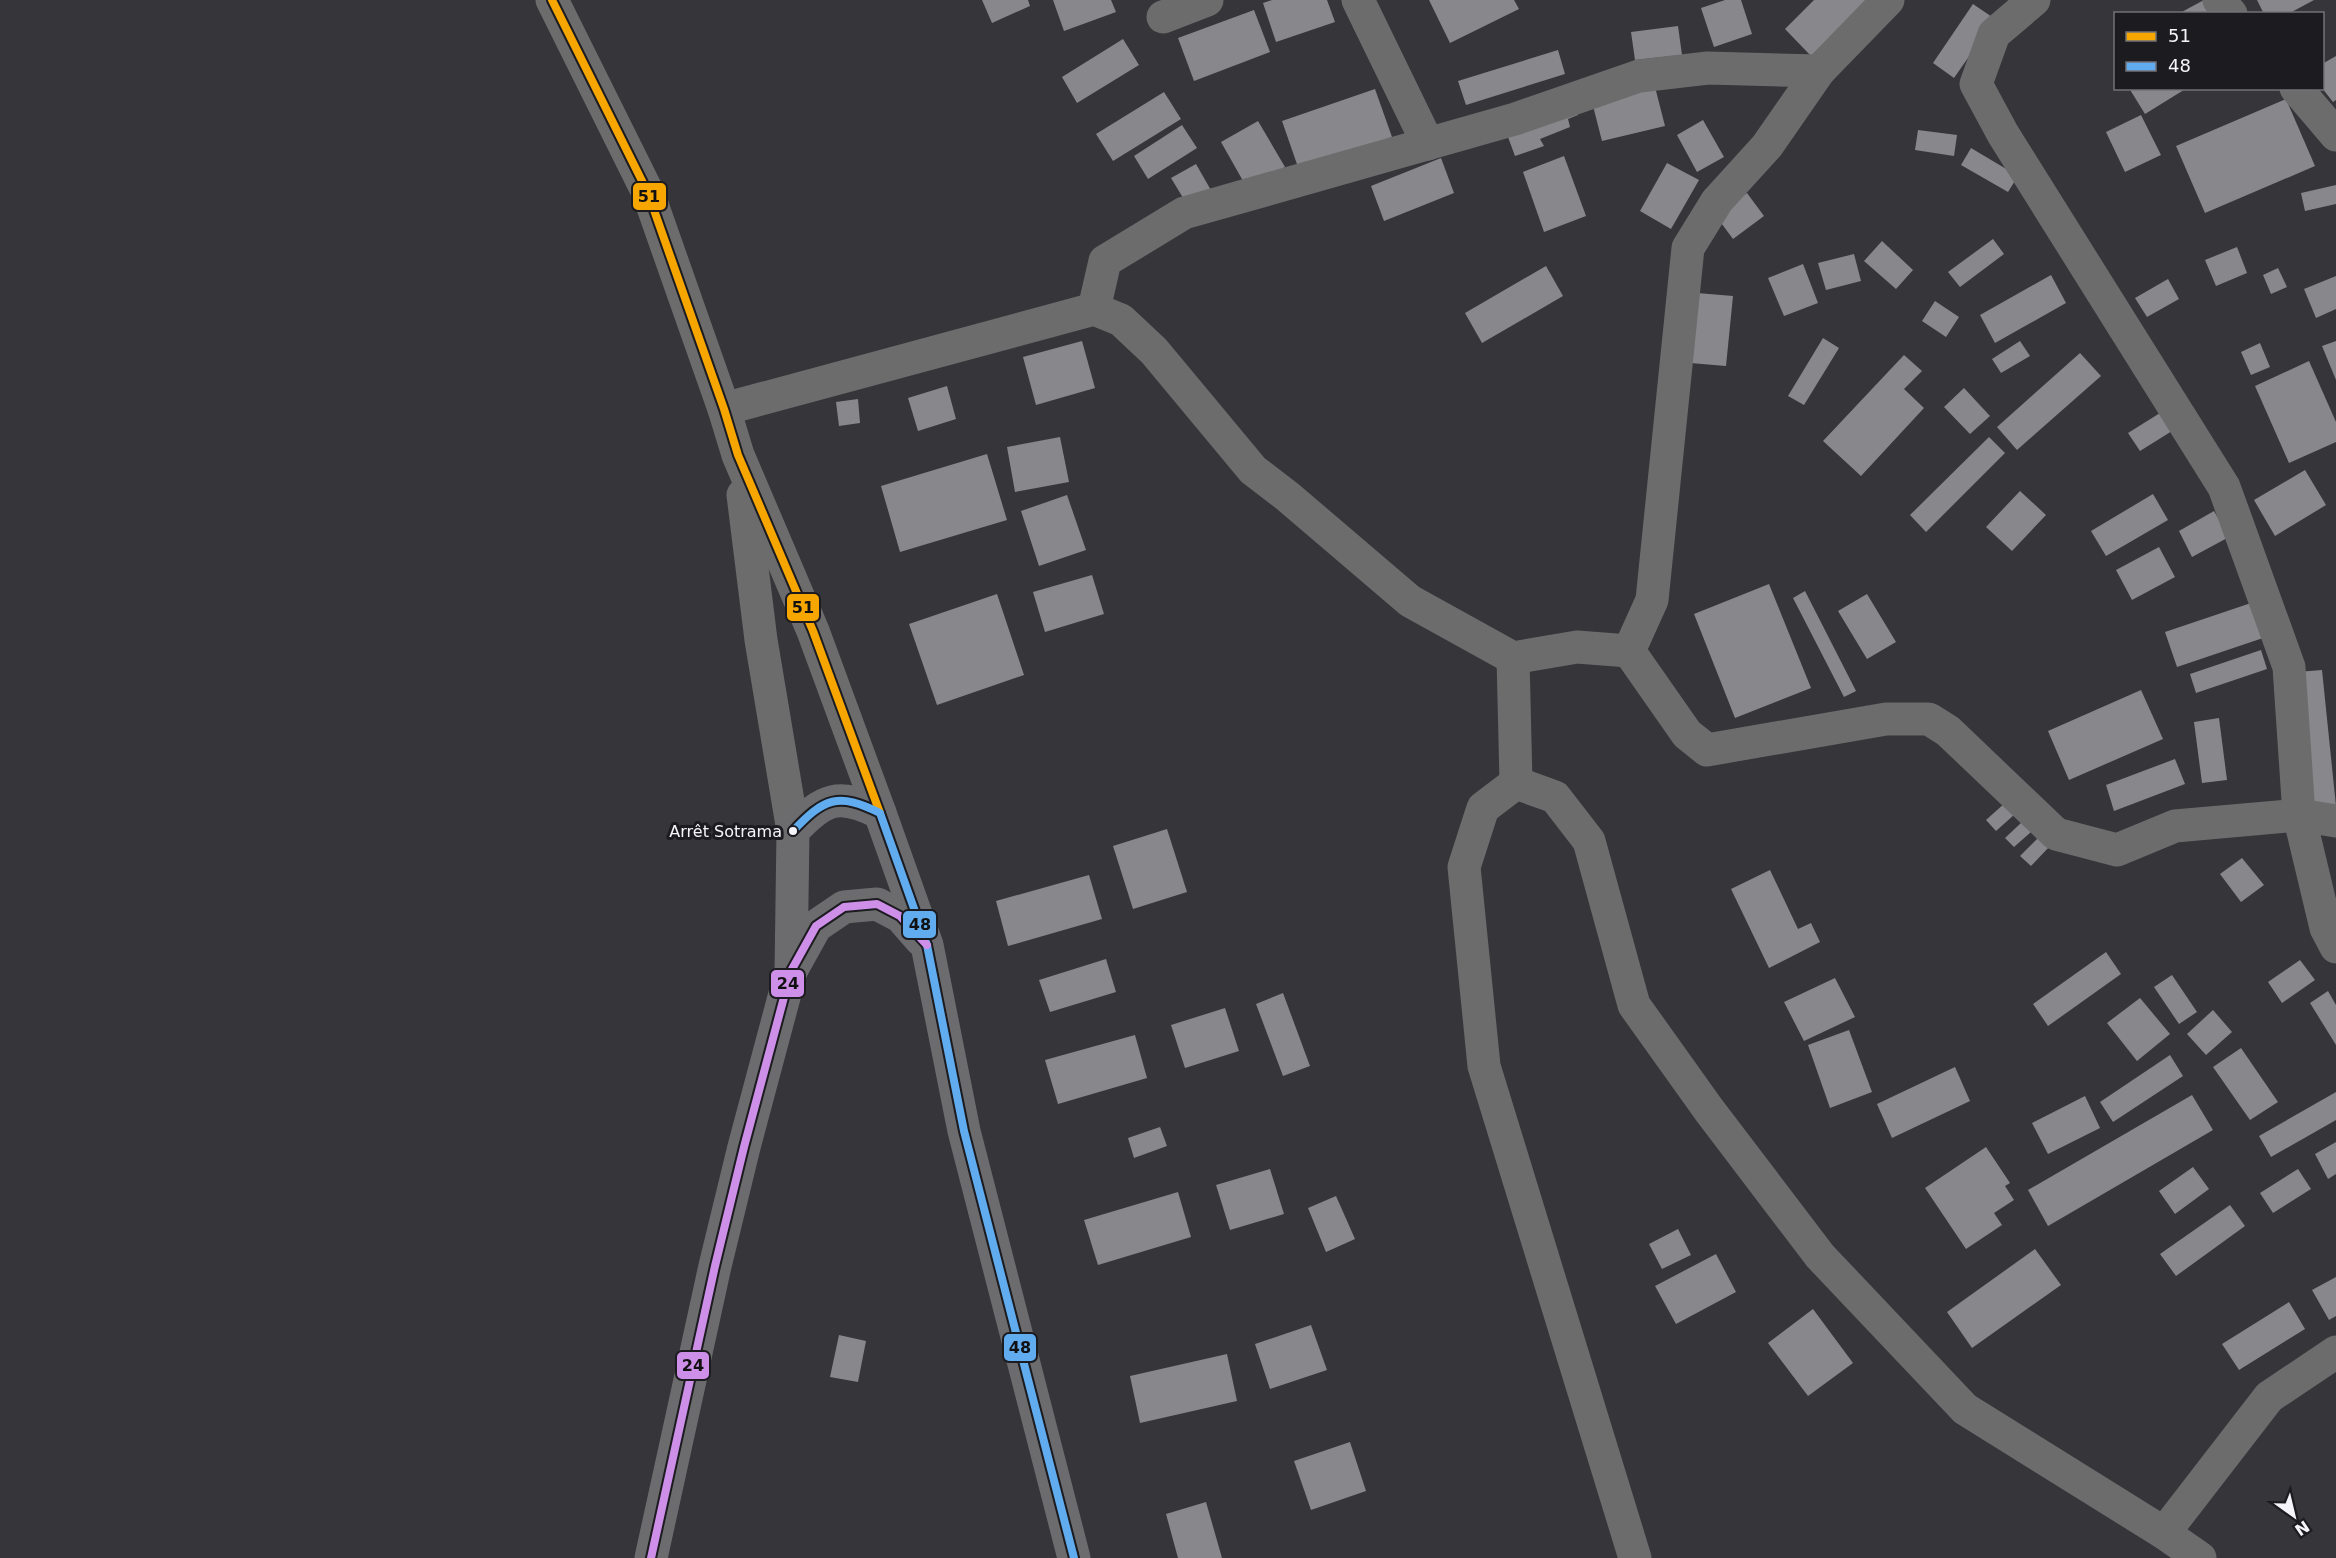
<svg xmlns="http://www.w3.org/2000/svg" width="2336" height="1558" viewBox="0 0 2336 1558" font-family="'DejaVu Sans',sans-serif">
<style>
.building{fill:#88888c}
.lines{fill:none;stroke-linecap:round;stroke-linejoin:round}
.minor{stroke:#6c6c6d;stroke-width:33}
.tertiary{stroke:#6c6c6d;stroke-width:33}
.trunk{stroke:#6c6c6e;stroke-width:33}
.bus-1-casing{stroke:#1b1b20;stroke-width:12}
.bus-2-casing{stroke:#1b1b20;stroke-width:12}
.bus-3-casing{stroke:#1b1b20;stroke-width:12}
.bus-1{stroke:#f7a600;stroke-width:8}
.bus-2{stroke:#60acee;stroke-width:8}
.bus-3{stroke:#ce8fe9;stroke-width:8}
.bus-dot{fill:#f5f4fb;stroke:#1b1b20;stroke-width:2}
.labels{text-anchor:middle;stroke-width:6;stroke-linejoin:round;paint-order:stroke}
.bus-label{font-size:16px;fill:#f5f4fb;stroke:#1b1b20;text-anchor:end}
.line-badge{stroke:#1b1b20;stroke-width:2}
.pale-badge-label{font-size:16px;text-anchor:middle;font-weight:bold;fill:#111}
</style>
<rect width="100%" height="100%" fill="#35353a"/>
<g class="building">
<path d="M 982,0 L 1028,0 L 1030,6 L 992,23 Z"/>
<path d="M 1053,0 L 1111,0 L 1116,12 L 1064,31 Z"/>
<path d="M 1272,0 L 1327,0 L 1335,22 L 1276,42 L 1263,3 Z"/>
<path d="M 1429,0 L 1514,0 L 1519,9 L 1450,43 Z"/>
<path d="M 1725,0 L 1741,0 L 1752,34 L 1714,47 L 1701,8 Z"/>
<path d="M 1814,0 L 1869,0 L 1811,56 L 1785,29 Z"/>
<path d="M 2204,0 L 2214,14 L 2178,14 Z"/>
<path d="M 2257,0 L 2314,0 L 2288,14 L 2264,14 Z"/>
<path d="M 1973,4 L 1995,19 L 1954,78 L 1933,63 Z"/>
<path d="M 1254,10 L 1270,52 L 1194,81 L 1178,38 Z"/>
<path d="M 1678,26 L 1682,55 L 1635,60 L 1631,32 Z"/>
<path d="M 1123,39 L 1139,65 L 1077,103 L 1062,77 Z"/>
<path d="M 1558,50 L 1565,74 L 1466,105 L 1458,81 Z"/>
<path d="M 2336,56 L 2336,100 L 2333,102 L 2322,88 L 2322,64 Z"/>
<path d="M 1655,87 L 1665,126 L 1602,141 L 1592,102 Z"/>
<path d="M 2129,88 L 2187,88 L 2145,114 Z"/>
<path d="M 1375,89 L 1392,137 L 1299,170 L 1282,121 Z"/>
<path d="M 1164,92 L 1181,119 L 1113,161 L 1096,134 Z"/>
<path d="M 2286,99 L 2315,166 L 2205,213 L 2176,146 Z"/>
<path d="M 1574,103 L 1578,115 L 1568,119 L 1570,127 L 1540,139 L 1544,146 L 1515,156 L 1505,129 Z"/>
<path d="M 2141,115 L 2161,155 L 2125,172 L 2106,132 Z"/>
<path d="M 1703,120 L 1724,157 L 1697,172 L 1677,135 Z"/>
<path d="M 1258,121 L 1285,167 L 1247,188 L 1221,142 Z"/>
<path d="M 1182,125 L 1197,148 L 1148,179 L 1134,156 Z"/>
<path d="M 1918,130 L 1957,135 L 1954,156 L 1915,150 Z"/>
<path d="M 1971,148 L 2018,176 L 2008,192 L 1961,165 Z"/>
<path d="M 1564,156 L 1586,216 L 1544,232 L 1523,172 Z"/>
<path d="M 1441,158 L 1454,193 L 1384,221 L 1371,186 Z"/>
<path d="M 1667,163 L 1699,180 L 1671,229 L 1640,211 Z"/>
<path d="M 1196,164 L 1212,192 L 1188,206 L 1171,178 Z"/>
<path d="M 2336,185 L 2336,204 L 2305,211 L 2301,193 Z"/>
<path d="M 1747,193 L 1764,216 L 1733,239 L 1716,216 Z"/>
<path d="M 1993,239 L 2004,254 L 1960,287 L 1948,272 Z"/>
<path d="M 1882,241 L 1913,270 L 1896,289 L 1864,261 Z"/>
<path d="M 2237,247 L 2247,273 L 2216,286 L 2205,260 Z"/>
<path d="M 1854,254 L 1861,281 L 1826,290 L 1818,263 Z"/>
<path d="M 1803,264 L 1818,303 L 1784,316 L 1768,278 Z"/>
<path d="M 1546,266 L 1563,296 L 1482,343 L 1465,313 Z"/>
<path d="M 2278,268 L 2287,287 L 2271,294 L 2263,275 Z"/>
<path d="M 2051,275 L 2066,303 L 1995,343 L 1980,315 Z"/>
<path d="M 2336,276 L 2336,309 L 2316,318 L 2304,289 Z"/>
<path d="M 2168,279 L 2179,299 L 2147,317 L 2135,298 Z"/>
<path d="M 1697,293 L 1733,296 L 1726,366 L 1690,363 Z"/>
<path d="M 1935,301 L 1959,317 L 1946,337 L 1922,321 Z"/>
<path d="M 1823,338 L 1839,348 L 1804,405 L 1788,396 Z"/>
<path d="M 1082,341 L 1095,388 L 1036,405 L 1023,357 Z"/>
<path d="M 2020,341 L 2030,356 L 2001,373 L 1992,359 Z"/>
<path d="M 2336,341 L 2336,380 L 2322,346 Z"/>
<path d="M 2260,343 L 2270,367 L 2251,375 L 2241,352 Z"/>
<path d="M 2080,353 L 2101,376 L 2017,450 L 1997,427 Z"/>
<path d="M 1904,355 L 1922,371 L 1904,389 L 1924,408 L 1861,476 L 1823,441 Z"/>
<path d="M 2309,361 L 2336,422 L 2336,442 L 2289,463 L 2255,386 Z"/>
<path d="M 947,386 L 956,419 L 918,431 L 908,398 Z"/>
<path d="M 1964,388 L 1990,416 L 1970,434 L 1944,407 Z"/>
<path d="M 858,399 L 860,423 L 839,426 L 836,402 Z"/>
<path d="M 2160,413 L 2172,431 L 2140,451 L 2128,433 Z"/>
<path d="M 1060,437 L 1069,482 L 1015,492 L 1007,447 Z"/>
<path d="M 1989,437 L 2005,453 L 1926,532 L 1910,515 Z"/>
<path d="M 987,454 L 1007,520 L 900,552 L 881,486 Z"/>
<path d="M 2305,470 L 2326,505 L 2275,536 L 2254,500 Z"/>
<path d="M 2020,491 L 2046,515 L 2012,551 L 1986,527 Z"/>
<path d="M 2153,494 L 2168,520 L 2106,556 L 2091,531 Z"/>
<path d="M 1067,495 L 1086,550 L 1039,566 L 1021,511 Z"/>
<path d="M 2214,511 L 2229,537 L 2192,557 L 2179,531 Z"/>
<path d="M 2159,547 L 2175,577 L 2132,600 L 2116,570 Z"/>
<path d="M 1092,575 L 1104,614 L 1045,632 L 1033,592 Z"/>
<path d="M 1769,584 L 1811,688 L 1735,718 L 1694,614 Z"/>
<path d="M 1805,591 L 1856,691 L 1844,697 L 1793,598 Z"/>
<path d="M 997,594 L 1024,675 L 937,705 L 909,624 Z"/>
<path d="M 1867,594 L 1896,642 L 1867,659 L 1838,611 Z"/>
<path d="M 2251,603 L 2263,638 L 2177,667 L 2165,632 Z"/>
<path d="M 2261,650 L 2267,669 L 2196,693 L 2190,674 Z"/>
<path d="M 2322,670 L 2336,806 L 2312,809 L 2297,672 Z"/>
<path d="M 2141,690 L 2163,739 L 2069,780 L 2048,731 Z"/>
<path d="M 2219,718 L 2227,780 L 2202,783 L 2194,722 Z"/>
<path d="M 2175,759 L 2185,784 L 2114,811 L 2106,785 Z"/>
<path d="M 2005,803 L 2015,814 L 1996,831 L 1986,820 Z"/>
<path d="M 2022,822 L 2031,832 L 2014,847 L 2005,838 Z"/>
<path d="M 1167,829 L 1187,892 L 1133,909 L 1113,846 Z"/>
<path d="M 2040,836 L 2050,846 L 2031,866 L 2020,856 Z"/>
<path d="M 2242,858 L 2264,885 L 2241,902 L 2220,874 Z"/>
<path d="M 1770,870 L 1798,929 L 1811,923 L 1820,942 L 1769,968 L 1731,889 Z"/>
<path d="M 1089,875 L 1102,919 L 1008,946 L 996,901 Z"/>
<path d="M 2106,952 L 2121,974 L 2048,1026 L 2033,1004 Z"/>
<path d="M 1106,959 L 1116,992 L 1050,1012 L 1039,980 Z"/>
<path d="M 2300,960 L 2315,980 L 2282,1003 L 2268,982 Z"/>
<path d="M 2172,975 L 2197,1012 L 2179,1024 L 2154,987 Z"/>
<path d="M 1835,978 L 1855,1017 L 1804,1041 L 1784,1002 Z"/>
<path d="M 2328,991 L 2336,1005 L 2336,1045 L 2310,1003 Z"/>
<path d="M 1283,993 L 1310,1066 L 1283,1076 L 1256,1004 Z"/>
<path d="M 2140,998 L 2170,1034 L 2137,1061 L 2107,1023 Z"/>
<path d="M 1225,1008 L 1239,1051 L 1185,1068 L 1171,1025 Z"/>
<path d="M 2213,1010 L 2232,1032 L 2206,1055 L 2187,1034 Z"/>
<path d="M 1849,1030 L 1872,1092 L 1830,1108 L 1808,1045 Z"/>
<path d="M 1135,1035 L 1147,1078 L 1058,1104 L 1045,1060 Z"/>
<path d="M 2241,1048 L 2278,1102 L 2250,1120 L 2213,1067 Z"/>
<path d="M 2170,1055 L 2183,1076 L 2113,1122 L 2100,1102 Z"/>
<path d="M 1955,1067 L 1970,1101 L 1892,1138 L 1877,1104 Z"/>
<path d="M 2336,1092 L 2336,1120 L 2271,1157 L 2259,1136 Z"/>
<path d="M 2192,1095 L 2213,1130 L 2048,1226 L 2028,1190 Z"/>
<path d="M 2085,1096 L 2100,1128 L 2048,1154 L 2032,1123 Z"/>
<path d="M 1160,1127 L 1167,1146 L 1134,1158 L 1128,1138 Z"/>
<path d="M 2336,1142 L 2336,1174 L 2328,1179 L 2315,1154 Z"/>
<path d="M 1986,1147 L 2010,1183 L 2005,1186 L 2014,1200 L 1994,1213 L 2002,1225 L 1966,1249 L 1925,1188 Z"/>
<path d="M 2193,1167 L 2209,1189 L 2175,1214 L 2159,1191 Z"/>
<path d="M 1270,1169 L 1284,1214 L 1230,1230 L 1216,1185 Z"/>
<path d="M 2298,1169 L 2311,1189 L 2273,1213 L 2260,1193 Z"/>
<path d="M 1178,1192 L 1191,1237 L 1098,1265 L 1084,1220 Z"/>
<path d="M 1336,1196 L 1355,1239 L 1326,1252 L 1308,1208 Z"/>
<path d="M 2230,1205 L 2245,1226 L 2176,1276 L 2160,1254 Z"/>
<path d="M 1678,1229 L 1691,1255 L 1662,1269 L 1649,1244 Z"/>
<path d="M 2035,1249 L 2061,1285 L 1972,1348 L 1947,1312 Z"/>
<path d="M 1716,1254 L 1736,1292 L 1676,1324 L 1655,1286 Z"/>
<path d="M 2336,1277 L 2336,1316 L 2329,1320 L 2312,1290 Z"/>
<path d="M 2289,1302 L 2305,1329 L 2239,1370 L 2222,1344 Z"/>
<path d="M 1813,1309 L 1853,1363 L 1808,1396 L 1768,1343 Z"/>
<path d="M 1311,1325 L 1327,1370 L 1270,1389 L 1255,1344 Z"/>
<path d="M 839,1335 L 866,1341 L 858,1382 L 830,1377 Z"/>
<path d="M 1227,1354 L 1237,1401 L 1140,1423 L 1130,1376 Z"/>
<path d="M 1350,1442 L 1366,1491 L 1311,1510 L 1294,1461 Z"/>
<path d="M 1206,1502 L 1222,1558 L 1178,1558 L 1166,1514 Z"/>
</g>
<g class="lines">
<g class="minor">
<path d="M 1358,0 L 1428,144"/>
<path d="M 2034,0 L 1994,34 L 1976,84 L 2003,134 L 2224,487 L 2289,667 L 2299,815 L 2326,928 L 2336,947"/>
<path d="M 2219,0 L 2231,14"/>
<path d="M 1163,17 L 1207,0"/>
<path d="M 2296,88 L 2336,135"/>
<path d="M 1094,309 L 1105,261 L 1184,213 L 1515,119 L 1639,76 L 1708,68 L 1819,71"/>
<path d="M 724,409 L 1094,309 L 1121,320 L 1154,351 L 1253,470 L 1287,496 L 1410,601 L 1513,658 L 1577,647 L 1629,651 L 1687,734 L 1707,750 L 1886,719 L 1929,719 L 1948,731 L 2056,834 L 2117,850 L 2175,826 L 2299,815 L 2336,821"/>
<path d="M 1629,651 L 1652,600 L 1688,248 L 1717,201 L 1767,146 L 1819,71 L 1888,0"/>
<path d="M 1513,658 L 1516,783"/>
<path d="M 2164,1533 L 2269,1397 L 2336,1352"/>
</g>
<g class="tertiary">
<path d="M 552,0 L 648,193 L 724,409 L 738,455 L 813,631 L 880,813"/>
<path d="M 743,495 L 761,640 L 793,831"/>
<path d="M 1635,1558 L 1484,1066 L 1464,867 L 1483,808 L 1516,783 L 1555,797 L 1589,841 L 1634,1005 L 1709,1110 L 1820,1256 L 1965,1409 L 2164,1533 L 2200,1558"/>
</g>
<g class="trunk">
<path d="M 791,971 L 793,831 C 824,798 838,792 880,813 L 927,945 L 964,1131 L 1074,1558"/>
<path d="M 651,1558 L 715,1266 L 744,1147 L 791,971 L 816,926 L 844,907 L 877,904 L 900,916 L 921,940"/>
</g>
<g class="bus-1-casing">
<path id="bus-1" d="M 552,0 L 648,193 L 724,409 L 738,455 L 813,631 L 880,813"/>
</g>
<g class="bus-2-casing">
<path id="bus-2" d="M 793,831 C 824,798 838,792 880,813 L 927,945 L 964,1131 L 1074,1558"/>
</g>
<g class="bus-3-casing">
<path id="bus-3" d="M 651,1558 L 715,1266 L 744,1147 L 791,971 L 816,926 L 844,907 L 877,904 L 900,916 L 927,945"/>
</g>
<use href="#bus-1" class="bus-1"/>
<use href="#bus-2" class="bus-2"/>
<use href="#bus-3" class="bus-3"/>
</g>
<circle class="bus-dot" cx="793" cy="831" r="5"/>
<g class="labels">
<g class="bus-label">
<text x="782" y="837">Arrêt Sotrama</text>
</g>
</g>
<g class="line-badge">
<rect x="632" y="182" width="35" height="29" rx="6" fill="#f7a600"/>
<rect x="786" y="593" width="34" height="29" rx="6" fill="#f7a600"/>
<rect x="902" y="910" width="35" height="29" rx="6" fill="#60acee"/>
<rect x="770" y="969" width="35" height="29" rx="6" fill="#ce8fe9"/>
<rect x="1003" y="1333" width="34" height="29" rx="6" fill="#60acee"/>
<rect x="676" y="1351" width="34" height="29" rx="6" fill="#ce8fe9"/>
</g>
<g class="pale-badge-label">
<text x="649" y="202">51</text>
<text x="803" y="613">51</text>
<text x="920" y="930">48</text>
<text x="788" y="989">24</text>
<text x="1020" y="1353">48</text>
<text x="693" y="1371">24</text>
</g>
<rect x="2114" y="12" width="210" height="78" fill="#1b1b20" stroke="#727278" stroke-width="1.5"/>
<rect x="2126" y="32" width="30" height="9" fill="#f7a600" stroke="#727278" stroke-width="1.5"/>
<text x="2168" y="42" font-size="18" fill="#f5f4fb">51</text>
<rect x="2126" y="62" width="30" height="9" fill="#60acee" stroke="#727278" stroke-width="1.5"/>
<text x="2168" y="72" font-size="18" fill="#f5f4fb">48</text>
<g transform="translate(2294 1516) rotate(146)" stroke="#1b1b20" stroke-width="4.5" paint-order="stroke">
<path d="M0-4.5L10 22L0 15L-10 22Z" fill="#f5f4fb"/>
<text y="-9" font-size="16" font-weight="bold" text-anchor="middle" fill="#f5f4fb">N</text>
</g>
</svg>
